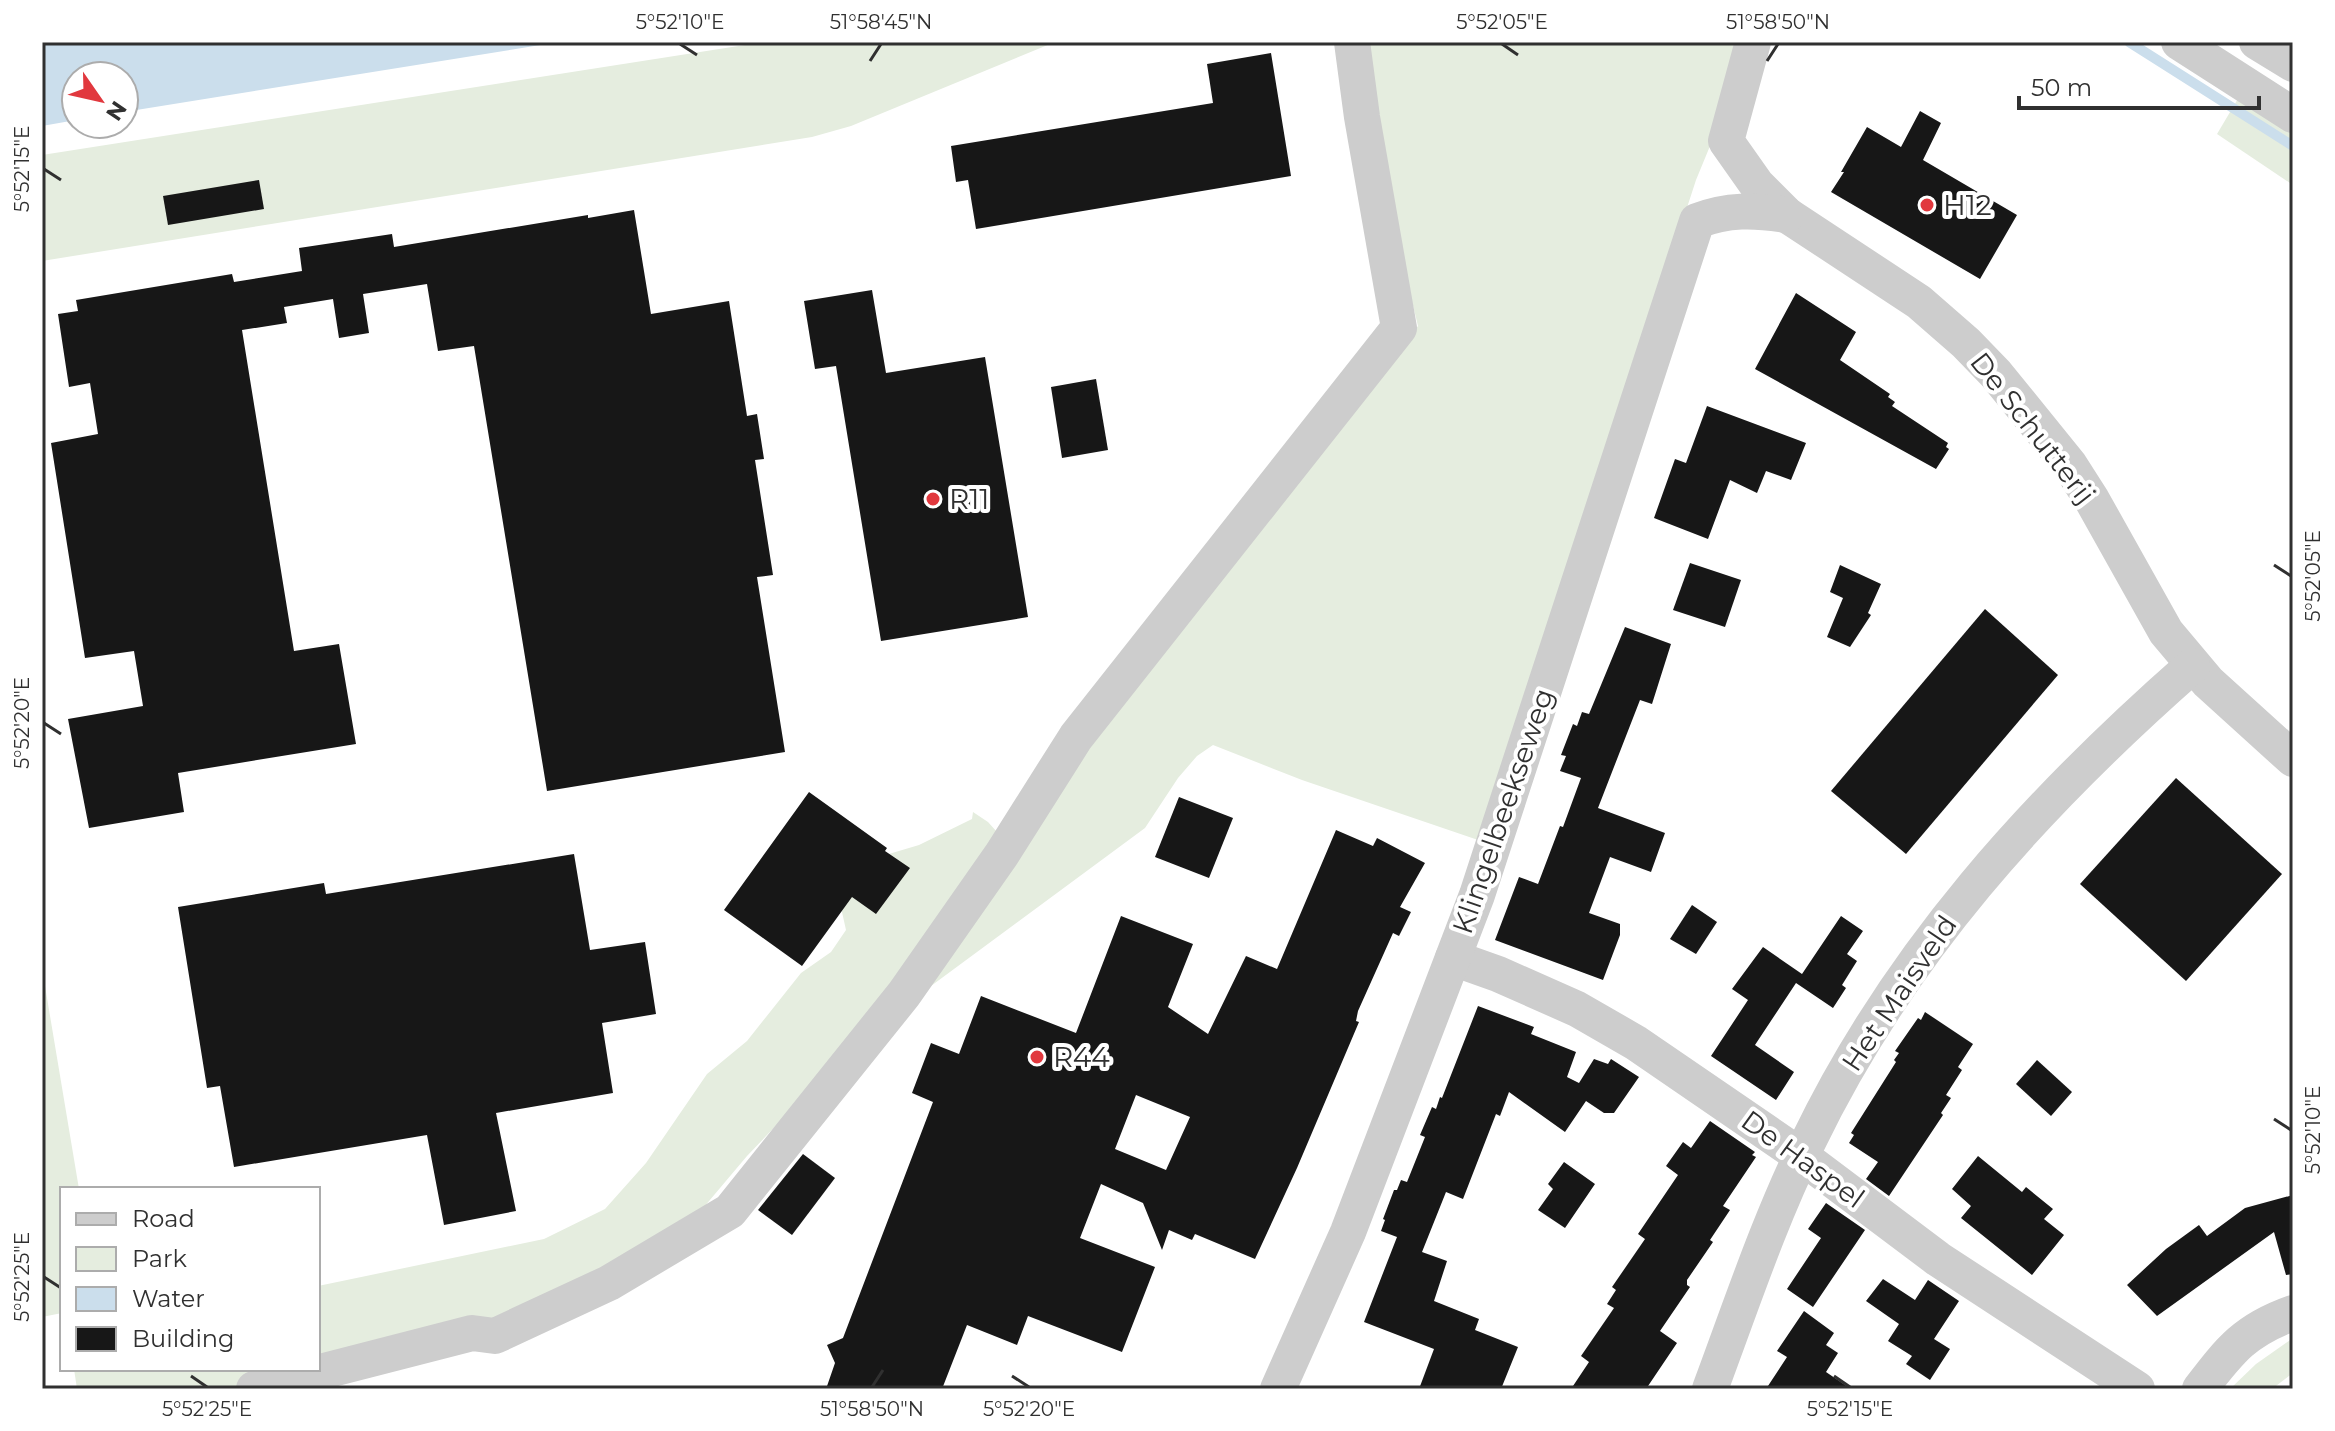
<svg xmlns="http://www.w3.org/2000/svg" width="2335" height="1431" viewBox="0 0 2335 1431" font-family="Montserrat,sans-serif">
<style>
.green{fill:#e5eddf}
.water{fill:#cbdeec}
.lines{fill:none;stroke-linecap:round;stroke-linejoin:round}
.stream{stroke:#cbdeec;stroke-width:10}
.building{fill:#171717;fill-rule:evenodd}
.street{stroke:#cdcdcd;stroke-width:36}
.ticks{fill:none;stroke:#303030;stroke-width:3}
.poi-dot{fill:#e1383e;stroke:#fff;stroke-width:3}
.labels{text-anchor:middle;stroke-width:8;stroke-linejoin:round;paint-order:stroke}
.poi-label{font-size:28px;fill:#303030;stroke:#fff;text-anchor:start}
.street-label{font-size:28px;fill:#303030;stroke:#fff}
.neatline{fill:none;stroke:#303030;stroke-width:3}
.ticks-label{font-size:20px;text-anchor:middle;fill:#303030}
</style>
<rect width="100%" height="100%" fill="#fff"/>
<g class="green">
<path d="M 764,42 L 1055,42 L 851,126 L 812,137 L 42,261 L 42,155 Z"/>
<path d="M 1369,42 L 1739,42 L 1717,129 L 1696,180 L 1481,841 L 1302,780 L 1213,745 L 1197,756 L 1178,778 L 1145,828 L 912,1000 L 1067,774 L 1418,326 L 1407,281 L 1367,56 Z"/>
<path d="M 2239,97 L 2293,129 L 2293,185 L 2217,134 Z"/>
<path d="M 973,812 L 988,822 L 997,832 L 865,1032 L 747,1156 L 704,1207 L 518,1317 L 318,1366 L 318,1286 L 544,1239 L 605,1209 L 646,1163 L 707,1074 L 747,1041 L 801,973 L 831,952 L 846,930 L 840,903 L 872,859 L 919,845 L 972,819 Z"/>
<path d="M 42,968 L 79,1189 L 62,1189 L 62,1313 L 42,1317 Z"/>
<path d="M 2293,1338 L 2293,1373 L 2272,1389 L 2230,1389 L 2256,1364 Z"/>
<path d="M 74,1369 L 308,1369 L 226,1389 L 77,1389 Z"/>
</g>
<path class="water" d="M 42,42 L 559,42 L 124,112 L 124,76 L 76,76 L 76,120 L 42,126 Z"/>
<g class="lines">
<path class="stream" d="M 2129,42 L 2293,146"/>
</g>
<g class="building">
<path d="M 1271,53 L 1291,176 L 976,229 L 968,180 L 956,182 L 951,146 L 1213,103 L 1207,64 Z"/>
<path d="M 1920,111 L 1941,123 L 1923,160 L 2017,215 L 1980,279 L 1831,192 L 1844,172 L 1841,172 L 1867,127 L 1901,147 Z"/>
<path d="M 259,180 L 264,209 L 168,225 L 163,196 Z"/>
<path d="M 634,210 L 651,314 L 729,301 L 747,416 L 757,414 L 764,459 L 755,460 L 773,575 L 757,577 L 785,752 L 547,791 L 474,346 L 438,351 L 427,284 L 363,294 L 369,333 L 339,338 L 333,299 L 284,307 L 287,323 L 242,330 L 294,651 L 339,644 L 356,744 L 178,773 L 184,812 L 89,828 L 68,719 L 143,706 L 134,651 L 85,658 L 51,443 L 98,434 L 90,383 L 69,387 L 58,314 L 78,311 L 76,300 L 232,274 L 234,282 L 302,271 L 299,248 L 392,234 L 394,247 L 588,215 L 588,218 Z"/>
<path d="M 872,290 L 886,373 L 985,357 L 1028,617 L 881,641 L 836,366 L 815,369 L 804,301 Z"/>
<path d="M 1796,293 L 1856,332 L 1840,360 L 1890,394 L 1888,397 L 1895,402 L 1892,406 L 1948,443 L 1946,447 L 1949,449 L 1936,469 L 1755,369 Z"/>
<path d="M 1096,379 L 1108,450 L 1062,458 L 1051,387 Z"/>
<path d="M 1707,406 L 1806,443 L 1791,480 L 1766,471 L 1757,493 L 1730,480 L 1708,539 L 1654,518 L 1675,459 L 1686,463 Z"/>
<path d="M 1690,563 L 1741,580 L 1725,627 L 1673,610 Z"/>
<path d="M 1840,565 L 1881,584 L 1868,613 L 1871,615 L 1850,647 L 1827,637 L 1843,598 L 1830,592 Z"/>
<path d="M 1985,609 L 2058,675 L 1906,854 L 1831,791 Z"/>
<path d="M 1625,627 L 1671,644 L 1652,704 L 1640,700 L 1598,808 L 1665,833 L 1651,872 L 1610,857 L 1589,913 L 1620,924 L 1620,935 L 1603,980 L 1495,940 L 1519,877 L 1538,884 L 1560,826 L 1563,827 L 1581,778 L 1560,771 L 1566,756 L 1561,755 L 1573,724 L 1577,726 L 1582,712 L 1589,714 Z"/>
<path d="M 2176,778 L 2282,874 L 2186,981 L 2080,884 Z"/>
<path d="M 809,792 L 887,848 L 885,851 L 910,868 L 876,914 L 852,897 L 802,966 L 724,910 Z"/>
<path d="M 1179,797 L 1233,818 L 1209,878 L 1155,857 Z"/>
<path d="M 1336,830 L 1373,846 L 1377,838 L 1425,863 L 1400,907 L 1411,912 L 1399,936 L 1393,933 L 1358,1011 L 1356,1021 L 1359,1022 L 1297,1168 L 1255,1259 L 1195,1234 L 1192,1240 L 1169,1230 L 1162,1250 L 1143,1203 L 1101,1184 L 1080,1238 L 1155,1267 L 1122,1352 L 1028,1316 L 1017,1345 L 967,1325 L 942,1389 L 826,1389 L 835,1363 L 827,1345 L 843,1338 L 933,1102 L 912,1093 L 931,1043 L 959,1054 L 981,996 L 1076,1033 L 1121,916 L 1193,944 L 1168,1007 L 1208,1034 L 1246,956 L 1277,969 ZM 1136,1095 L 1190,1117 L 1166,1170 L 1115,1149 Z"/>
<path d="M 574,854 L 590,950 L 645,942 L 656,1014 L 602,1023 L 613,1093 L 496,1113 L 516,1211 L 444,1225 L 427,1135 L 234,1167 L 220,1086 L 207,1088 L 178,907 L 324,883 L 326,894 Z"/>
<path d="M 1692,905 L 1717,922 L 1696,954 L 1670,939 Z"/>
<path d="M 1841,916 L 1863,931 L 1847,954 L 1857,961 L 1842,985 L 1846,988 L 1833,1008 L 1796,983 L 1755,1045 L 1794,1072 L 1776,1100 L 1711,1056 L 1748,1000 L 1732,989 L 1763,947 L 1802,974 Z"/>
<path d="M 1478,1006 L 1534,1027 L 1531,1034 L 1576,1052 L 1567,1077 L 1579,1083 L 1594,1059 L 1608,1064 L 1611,1059 L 1639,1077 L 1614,1113 L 1604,1113 L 1586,1101 L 1565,1132 L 1509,1092 L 1500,1116 L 1496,1114 L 1463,1199 L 1446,1192 L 1422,1252 L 1447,1261 L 1434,1301 L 1479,1319 L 1475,1330 L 1518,1347 L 1501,1389 L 1419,1389 L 1434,1349 L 1364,1322 L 1397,1237 L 1381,1231 L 1385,1220 L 1383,1219 L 1394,1190 L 1397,1190 L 1401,1180 L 1407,1182 L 1425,1137 L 1420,1135 L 1432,1107 L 1436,1109 L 1440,1097 L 1442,1098 Z"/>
<path d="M 1925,1012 L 1973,1044 L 1958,1067 L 1962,1070 L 1946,1095 L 1951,1098 L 1941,1113 L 1943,1115 L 1889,1196 L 1866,1179 L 1878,1162 L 1849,1143 L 1854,1135 L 1851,1133 L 1896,1062 L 1894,1060 L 1899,1053 L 1895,1051 L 1918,1018 L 1921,1020 Z"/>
<path d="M 2037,1060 L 2072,1092 L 2051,1116 L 2016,1084 Z"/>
<path d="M 1710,1121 L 1755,1152 L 1752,1155 L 1756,1157 L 1723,1206 L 1730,1210 L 1710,1240 L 1713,1242 L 1687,1280 L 1687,1285 L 1690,1287 L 1660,1331 L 1677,1343 L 1646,1389 L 1571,1389 L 1589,1362 L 1581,1356 L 1614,1308 L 1607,1304 L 1616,1290 L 1612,1287 L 1645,1239 L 1638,1234 L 1678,1175 L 1666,1166 L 1683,1142 L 1691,1148 Z"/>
<path d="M 803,1154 L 835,1178 L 792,1235 L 758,1210 Z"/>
<path d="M 1978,1156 L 2022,1192 L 2026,1187 L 2053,1209 L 2044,1219 L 2064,1235 L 2032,1275 L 1961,1218 L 1971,1206 L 1952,1189 Z"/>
<path d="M 1564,1162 L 1595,1184 L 1565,1228 L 1538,1210 L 1553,1189 L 1548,1184 Z"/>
<path d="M 2293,1195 L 2293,1274 L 2286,1275 L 2274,1232 L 2157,1316 L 2127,1285 L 2166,1249 L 2199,1225 L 2207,1236 L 2245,1208 Z"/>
<path d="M 1826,1203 L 1865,1230 L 1813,1307 L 1787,1289 L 1821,1238 L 1808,1229 Z"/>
<path d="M 1883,1279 L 1915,1300 L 1928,1280 L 1959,1301 L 1934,1339 L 1950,1349 L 1930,1380 L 1906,1364 L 1912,1356 L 1888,1341 L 1899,1324 L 1866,1301 Z"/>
<path d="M 1804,1311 L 1834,1333 L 1826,1345 L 1838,1353 L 1826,1372 L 1851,1389 L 1766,1389 L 1787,1357 L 1777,1351 Z"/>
</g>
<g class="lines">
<g class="street">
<path d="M 1753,42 L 1726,141 L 1757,185 L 1787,215 L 1919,302 L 1966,343 L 1996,374 L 2069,464 L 2092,500 L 2166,632 L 2208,682 L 2293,759"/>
<path d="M 2179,42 L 2293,115"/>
<path d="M 2257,42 L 2293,64"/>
<path d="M 1453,958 L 1498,974 L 1577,1009 L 1636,1043 L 1801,1156 L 1938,1259 L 2137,1389"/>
<path d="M 254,1389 L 472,1333 L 495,1336 L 609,1283 L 730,1211 L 904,994 L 1002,854 L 1076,737 L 1399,328 L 1362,117 L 1352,42"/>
<path d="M 1278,1389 L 1348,1232 L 1477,895 L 1697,221 C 1728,209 1754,210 1787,215"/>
<path d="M 1710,1389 C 1741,1306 1769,1221 1808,1142 C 1899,953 2036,803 2192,666"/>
<path d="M 2200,1389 C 2230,1350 2245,1330 2293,1313"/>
</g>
</g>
<path class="ticks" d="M 680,44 L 697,55M 1502,44 L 1518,55M 870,61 L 881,44M 1767,61 L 1778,44M 44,169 L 61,180M 2274,565 L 2291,576M 44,723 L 61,734M 2274,1119 L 2291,1130M 44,1277 L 61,1288M 191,1376 L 207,1387M 1012,1376 L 1029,1387M 1834,1376 L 1850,1387M 872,1387 L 883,1370"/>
<g class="poi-dot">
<circle cx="1927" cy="205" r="8"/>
<circle cx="933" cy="499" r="8"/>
<circle cx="1037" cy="1057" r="8"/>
</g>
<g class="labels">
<g class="poi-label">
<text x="1943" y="215">H12</text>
<text x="949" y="509">R11</text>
<text x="1053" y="1067">R44</text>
</g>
<g class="street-label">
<text transform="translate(2033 428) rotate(52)" y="10">De Schutterij</text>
<text transform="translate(1503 811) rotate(-71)" y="10">Klingelbeekseweg</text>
<text transform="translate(1899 993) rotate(-56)" y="10">Het Maisveld</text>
<text transform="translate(1803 1159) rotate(36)" y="10">De Haspel</text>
</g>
</g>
<rect width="2335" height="1431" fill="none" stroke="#ffffff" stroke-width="88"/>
<rect x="60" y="1187" width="260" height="184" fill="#ffffff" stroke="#acacac" stroke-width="2"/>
<rect x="76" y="1213" width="40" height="12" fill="#cdcdcd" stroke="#acacac" stroke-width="2"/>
<text x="132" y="1227" font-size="24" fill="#303030">Road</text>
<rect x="76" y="1247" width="40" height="24" fill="#e5eddf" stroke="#acacac" stroke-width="2"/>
<text x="132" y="1267" font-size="24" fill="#303030">Park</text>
<rect x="76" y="1287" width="40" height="24" fill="#cbdeec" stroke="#acacac" stroke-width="2"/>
<text x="132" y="1307" font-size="24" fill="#303030">Water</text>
<rect x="76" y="1327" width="40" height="24" fill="#171717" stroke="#acacac" stroke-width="2"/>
<text x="132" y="1347" font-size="24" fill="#303030">Building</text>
<g transform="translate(100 100) rotate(124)"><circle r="38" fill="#ffffff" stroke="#acacac" stroke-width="2"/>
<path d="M0-6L14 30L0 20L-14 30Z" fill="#e1383e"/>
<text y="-12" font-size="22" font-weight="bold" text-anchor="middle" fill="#303030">N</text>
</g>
<path d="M2019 96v12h240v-12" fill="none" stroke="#303030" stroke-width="4"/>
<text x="2031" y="96" font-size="24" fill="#303030" stroke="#ffffff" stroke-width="6" paint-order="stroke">50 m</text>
<rect x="44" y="44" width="2247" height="1343" class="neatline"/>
<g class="ticks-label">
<text x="680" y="29">5°52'10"E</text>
<text x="881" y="29">51°58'45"N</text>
<text x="1502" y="29">5°52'05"E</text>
<text x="1778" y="29">51°58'50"N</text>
<text transform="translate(22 169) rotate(-90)" y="7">5°52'15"E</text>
<text transform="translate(2313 576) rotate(-90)" y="7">5°52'05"E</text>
<text transform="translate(22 723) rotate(-90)" y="7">5°52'20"E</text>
<text transform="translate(2313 1130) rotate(-90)" y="7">5°52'10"E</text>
<text transform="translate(22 1277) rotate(-90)" y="7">5°52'25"E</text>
<text x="207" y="1416">5°52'25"E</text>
<text x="872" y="1416">51°58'50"N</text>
<text x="1029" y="1416">5°52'20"E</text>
<text x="1850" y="1416">5°52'15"E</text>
</g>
</svg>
